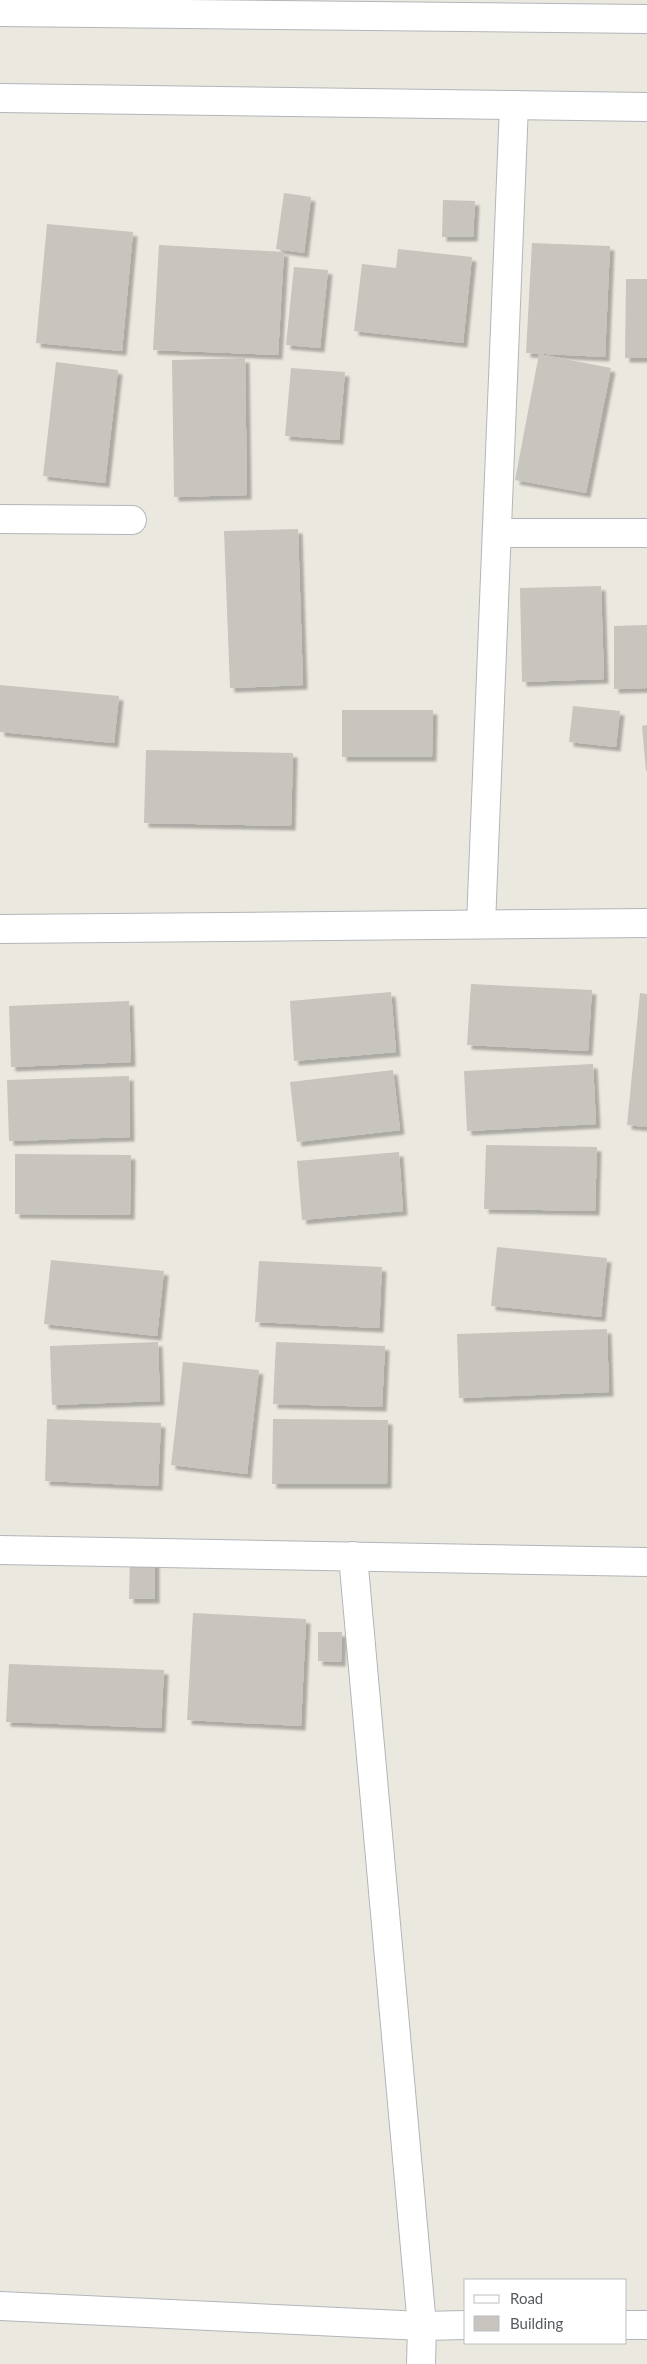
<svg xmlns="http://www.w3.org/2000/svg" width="647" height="2364" viewBox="0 0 647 2364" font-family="Lato,sans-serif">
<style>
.building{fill:#c8c4be;filter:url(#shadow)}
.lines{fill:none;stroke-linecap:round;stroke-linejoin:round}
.minor-casing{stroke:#b2b6ba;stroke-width:30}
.tertiary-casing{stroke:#b2b6ba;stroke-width:30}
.minor{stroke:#fff;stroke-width:28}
.tertiary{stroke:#fff;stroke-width:28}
</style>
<defs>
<filter id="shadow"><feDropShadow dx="4.5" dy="4.5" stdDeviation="1" flood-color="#0004"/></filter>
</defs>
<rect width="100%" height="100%" fill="#ebe8df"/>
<g class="building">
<path d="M 284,193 L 311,197 L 304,253 L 276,249 Z"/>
<path d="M 443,200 L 475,201 L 473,237 L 442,237 Z"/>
<path d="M 47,224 L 133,232 L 122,351 L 36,343 Z"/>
<path d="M 532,243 L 610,246 L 605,357 L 526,353 Z"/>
<path d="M 159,245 L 284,252 L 278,355 L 153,350 Z"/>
<path d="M 398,249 L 472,257 L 463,343 L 354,331 L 362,264 L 396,268 Z"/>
<path d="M 294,267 L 328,270 L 320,348 L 286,345 Z"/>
<path d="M 626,279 L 647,279 L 647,358 L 625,358 Z"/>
<path d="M 539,354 L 611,368 L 586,493 L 515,480 Z"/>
<path d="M 245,358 L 247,495 L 174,497 L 172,360 Z"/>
<path d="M 56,362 L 118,370 L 105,483 L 43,476 Z"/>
<path d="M 291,368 L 345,372 L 339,440 L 285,436 Z"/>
<path d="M 298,529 L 303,685 L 230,688 L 224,531 Z"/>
<path d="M 601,586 L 604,679 L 522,682 L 520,588 Z"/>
<path d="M 647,625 L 647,688 L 614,689 L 614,626 Z"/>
<path d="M 0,685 L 119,696 L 114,743 L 0,732 Z"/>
<path d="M 573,706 L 620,711 L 616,747 L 569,742 Z"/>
<path d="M 342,710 L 433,710 L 432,757 L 342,757 Z"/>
<path d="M 647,725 L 647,771 L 646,771 L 642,726 Z"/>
<path d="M 146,750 L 293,753 L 291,826 L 144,823 Z"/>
<path d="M 471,984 L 592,990 L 588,1051 L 467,1045 Z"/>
<path d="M 391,992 L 396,1052 L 294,1061 L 290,1001 Z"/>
<path d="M 640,993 L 647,994 L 647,1127 L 627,1125 Z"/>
<path d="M 129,1001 L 131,1062 L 11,1067 L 9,1006 Z"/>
<path d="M 593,1064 L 596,1124 L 467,1131 L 464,1071 Z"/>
<path d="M 393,1070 L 400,1130 L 297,1142 L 290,1082 Z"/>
<path d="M 129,1076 L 130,1137 L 9,1141 L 7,1080 Z"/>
<path d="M 486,1145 L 597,1147 L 595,1211 L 484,1209 Z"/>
<path d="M 399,1152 L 403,1211 L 302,1220 L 297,1161 Z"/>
<path d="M 15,1154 L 131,1155 L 130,1215 L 15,1214 Z"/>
<path d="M 497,1247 L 607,1258 L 601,1317 L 491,1306 Z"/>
<path d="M 51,1260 L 164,1271 L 157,1336 L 44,1324 Z"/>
<path d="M 259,1261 L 382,1267 L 379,1328 L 255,1322 Z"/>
<path d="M 607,1329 L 609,1392 L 459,1398 L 457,1334 Z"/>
<path d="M 158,1342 L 160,1401 L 52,1405 L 50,1346 Z"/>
<path d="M 276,1342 L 385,1346 L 382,1407 L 273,1404 Z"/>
<path d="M 183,1362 L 259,1370 L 247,1474 L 171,1465 Z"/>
<path d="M 47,1419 L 161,1423 L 158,1486 L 45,1481 Z"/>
<path d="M 273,1419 L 388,1420 L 387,1484 L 272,1484 Z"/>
<path d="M 130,1557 L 155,1557 L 155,1599 L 129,1599 Z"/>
<path d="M 193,1613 L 306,1619 L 301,1726 L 187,1720 Z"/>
<path d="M 318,1632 L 342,1632 L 341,1662 L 318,1661 Z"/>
<path d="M 9,1664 L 164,1670 L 161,1728 L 6,1722 Z"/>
</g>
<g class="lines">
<g class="minor-casing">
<g id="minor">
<path d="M 0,519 L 132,520"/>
<path d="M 497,533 L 647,533"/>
<path d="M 481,924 L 514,105"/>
<path d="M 0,929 L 647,923"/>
<path d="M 0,1550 L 647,1562"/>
<path d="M 353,1556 L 422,2326 L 421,2364"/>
<path d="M 0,2306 L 422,2326 L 466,2325"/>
<path d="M 626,2325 L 647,2325"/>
</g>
</g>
<g class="tertiary-casing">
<g id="tertiary">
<path d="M 0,12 L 647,19"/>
<path d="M 0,98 L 647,107"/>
</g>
</g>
<use href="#minor" class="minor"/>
<use href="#tertiary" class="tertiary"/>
</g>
<rect x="464" y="2279" width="162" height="65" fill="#ffffff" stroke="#bcbebf"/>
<rect x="474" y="2295" width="25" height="8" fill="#ffffff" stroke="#bcbebf"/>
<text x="510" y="2304" font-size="15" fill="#585c60">Road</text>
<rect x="474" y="2316" width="25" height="15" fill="#c8c4be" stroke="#bcbebf"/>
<text x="510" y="2329" font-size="15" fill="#585c60">Building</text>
</svg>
